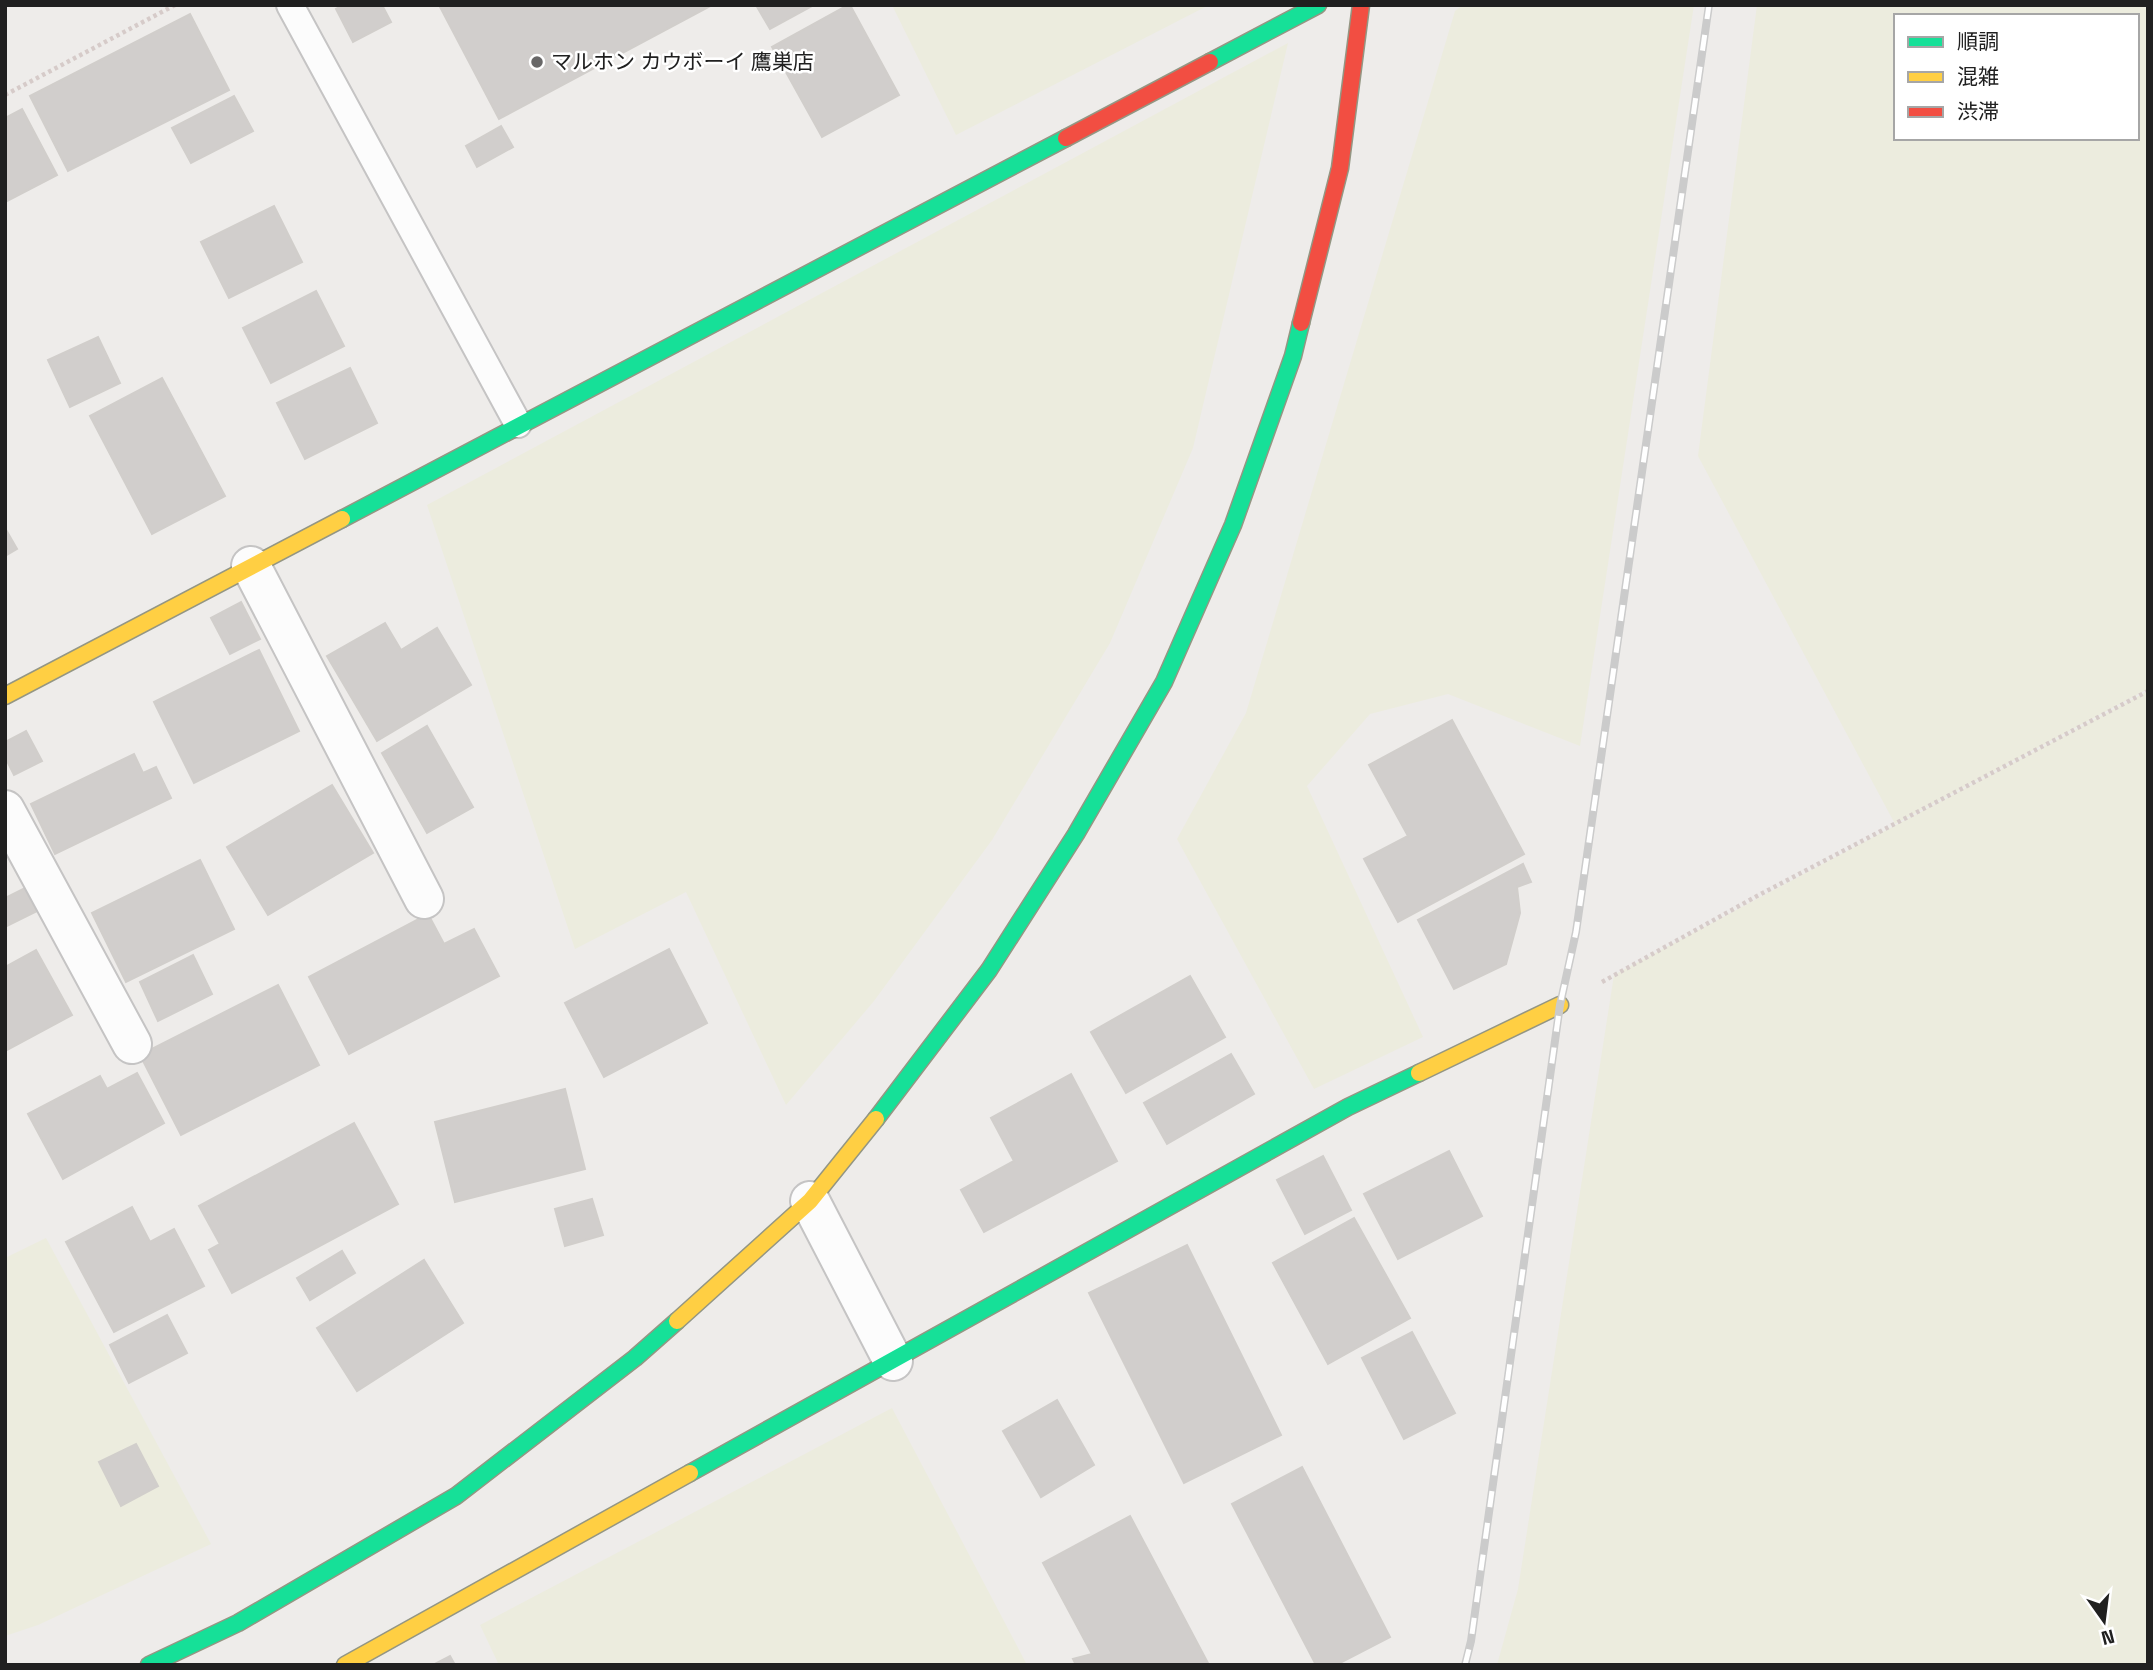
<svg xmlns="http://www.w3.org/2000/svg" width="2153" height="1670" viewBox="0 0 2153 1670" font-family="'Space Grotesk','Noto Sans JP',sans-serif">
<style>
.farmland{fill:#ececde;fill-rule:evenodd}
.building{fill:#d1cecc;stroke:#d1cecb;stroke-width:2}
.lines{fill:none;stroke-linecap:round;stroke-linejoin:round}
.lane-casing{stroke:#c5c4c4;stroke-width:30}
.street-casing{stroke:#c5c4c4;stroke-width:42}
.fast-casing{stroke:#949683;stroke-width:19}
.slow-casing{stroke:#949683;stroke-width:19}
.jam-casing{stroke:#949683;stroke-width:19}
.path{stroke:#d6cbc9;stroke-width:4.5;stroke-dasharray:3.5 3.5;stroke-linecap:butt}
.lane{stroke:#fcfcfc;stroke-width:26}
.street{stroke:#fcfcfc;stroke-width:38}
.fast{stroke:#16e098;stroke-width:16}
.slow{stroke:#ffcf43;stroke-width:16}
.jam{stroke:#f24e42;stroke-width:16}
.rail-casing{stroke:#cbcbcb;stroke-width:8}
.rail{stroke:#fff;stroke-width:5;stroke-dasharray:16;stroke-linecap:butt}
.poi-dot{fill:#686767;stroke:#fff;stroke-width:2.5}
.labels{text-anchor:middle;stroke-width:5;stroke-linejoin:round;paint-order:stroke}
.poi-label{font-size:21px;fill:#202020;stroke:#fff;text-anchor:start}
</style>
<rect width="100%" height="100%" fill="#eeecea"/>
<g class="farmland">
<path d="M 892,5 L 1209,5 L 956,135 Z"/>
<path d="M 1463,5 L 1694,5 L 1580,746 L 1448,694 L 1370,714 L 1307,786 L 1423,1037 L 1314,1089 L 1177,839 L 1246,713 L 1455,11 Z"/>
<path d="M 1757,5 L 2148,5 L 2148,689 L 1895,824 L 1698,456 ZM 1896,16 L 2137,16 L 2137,138 L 1896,138 Z"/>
<path d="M 1288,43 L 1193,448 L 1110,643 L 992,840 L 874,1001 L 786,1105 L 686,892 L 575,949 L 427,505 Z"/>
<path d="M 2148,691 L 2148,1665 L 1497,1665 L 1518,1589 L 1614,975 Z"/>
<path d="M 46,1238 L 211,1544 L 38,1625 L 5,1636 L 5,1258 Z"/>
<path d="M 892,1408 L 1027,1665 L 499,1665 L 480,1625 Z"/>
</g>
<g class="building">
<path d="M 343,5 L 382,5 L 391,22 L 353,42 L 336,9 Z"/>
<path d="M 439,5 L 712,5 L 499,119 Z"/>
<path d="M 756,5 L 811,5 L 812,6 L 770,29 Z"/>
<path d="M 848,5 L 850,5 L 899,95 L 822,137 L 772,47 Z"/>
<path d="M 190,14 L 229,90 L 68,171 L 30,96 Z"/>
<path d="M 234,96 L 253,131 L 191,163 L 172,128 Z"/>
<path d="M 22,109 L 57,175 L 5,202 L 5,118 Z"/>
<path d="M 501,126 L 513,147 L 477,167 L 466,146 Z"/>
<path d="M 274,206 L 302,262 L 229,298 L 201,242 Z"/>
<path d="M 316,291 L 344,346 L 271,383 L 243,328 Z"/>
<path d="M 98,337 L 120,383 L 70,407 L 48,360 Z"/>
<path d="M 350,368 L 377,423 L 305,459 L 277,403 Z"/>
<path d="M 162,378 L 225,496 L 152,534 L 90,416 Z"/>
<path d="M 5,528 L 17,549 L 5,556 Z"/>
<path d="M 241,602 L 260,639 L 230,654 L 211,618 Z"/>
<path d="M 385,623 L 401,650 L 437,628 L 471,685 L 377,741 L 327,656 Z"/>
<path d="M 259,650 L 299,731 L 194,783 L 154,702 Z"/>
<path d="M 1452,720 L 1524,854 L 1398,922 L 1364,859 L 1408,836 L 1369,765 Z"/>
<path d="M 427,726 L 473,807 L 427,833 L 382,753 Z"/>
<path d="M 26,731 L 42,761 L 14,775 L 5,757 L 5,742 Z"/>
<path d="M 134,754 L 143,773 L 156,767 L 171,798 L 55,854 L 31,804 Z"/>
<path d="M 332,785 L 373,853 L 268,915 L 227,847 Z"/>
<path d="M 200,860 L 234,929 L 126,982 L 92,913 Z"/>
<path d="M 1523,864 L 1531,882 L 1517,887 L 1520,913 L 1506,964 L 1454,989 L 1418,920 Z"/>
<path d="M 25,888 L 37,911 L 5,927 L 5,898 Z"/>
<path d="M 428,914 L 444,944 L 474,929 L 499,976 L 349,1054 L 309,977 Z"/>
<path d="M 669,949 L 707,1023 L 604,1077 L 565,1003 Z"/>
<path d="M 36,950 L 72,1015 L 5,1051 L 5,967 Z"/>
<path d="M 193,955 L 212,994 L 158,1021 L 140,982 Z"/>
<path d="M 1190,976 L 1225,1037 L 1126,1093 L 1091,1032 Z"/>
<path d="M 278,985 L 319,1065 L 181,1135 L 140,1055 Z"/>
<path d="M 1231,1054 L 1254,1094 L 1167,1144 L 1144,1103 Z"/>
<path d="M 137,1073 L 164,1123 L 63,1179 L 28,1114 L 100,1076 L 107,1089 Z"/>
<path d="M 1071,1074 L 1117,1161 L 984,1232 L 961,1190 L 1014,1161 L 991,1118 Z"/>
<path d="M 565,1089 L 585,1169 L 455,1202 L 435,1122 Z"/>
<path d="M 354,1123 L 398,1204 L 232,1293 L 209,1250 L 220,1244 L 199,1206 Z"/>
<path d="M 1449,1151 L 1482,1216 L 1398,1259 L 1364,1194 Z"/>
<path d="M 1323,1156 L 1351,1210 L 1305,1234 L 1277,1180 Z"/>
<path d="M 592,1199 L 603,1235 L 565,1246 L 555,1209 Z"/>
<path d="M 132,1207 L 150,1242 L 174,1229 L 204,1286 L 114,1332 L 66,1242 Z"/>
<path d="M 1354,1218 L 1410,1318 L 1328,1364 L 1273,1263 Z"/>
<path d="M 1187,1245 L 1281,1435 L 1184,1483 L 1089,1293 Z"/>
<path d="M 342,1251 L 355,1273 L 310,1300 L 297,1278 Z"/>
<path d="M 424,1260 L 463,1323 L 357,1391 L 317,1328 Z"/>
<path d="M 167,1315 L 187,1353 L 129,1383 L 110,1345 Z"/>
<path d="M 1412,1332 L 1455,1413 L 1404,1439 L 1362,1358 Z"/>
<path d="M 1057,1400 L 1094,1465 L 1041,1497 L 1003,1431 Z"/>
<path d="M 136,1444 L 158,1486 L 121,1506 L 99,1462 Z"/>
<path d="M 1302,1467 L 1390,1637 L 1336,1665 L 1316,1665 L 1232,1504 Z"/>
<path d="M 1130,1516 L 1209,1665 L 1076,1665 L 1073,1659 L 1092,1654 L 1043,1563 Z"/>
<path d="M 450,1656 L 455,1665 L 433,1665 Z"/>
</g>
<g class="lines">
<g class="lane-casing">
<path id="lane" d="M 290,5 L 518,424"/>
</g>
<g class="street-casing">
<g id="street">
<path d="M 251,566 L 424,899"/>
<path d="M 5,810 L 132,1044"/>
<path d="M 810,1201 L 893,1361"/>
</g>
</g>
<g class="fast-casing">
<g id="fast">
<path d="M 1210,62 L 1318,5"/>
<path d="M 342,519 L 1066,138"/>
<path d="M 876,1119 L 989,970 L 1076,834 L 1164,682 L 1233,525 L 1293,356 L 1301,323"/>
<path d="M 690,1473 L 1348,1107 L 1419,1073"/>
<path d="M 149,1665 L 238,1623 L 456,1496 L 635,1358 L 677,1321"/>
</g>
</g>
<g class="slow-casing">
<g id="slow">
<path d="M 5,696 L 342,519"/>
<path d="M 1419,1073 L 1560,1005"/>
<path d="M 677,1321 L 810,1201 L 876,1119"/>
<path d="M 345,1665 L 690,1473"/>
</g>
</g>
<g class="jam-casing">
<g id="jam">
<path d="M 1066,138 L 1210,62"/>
<path d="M 1301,323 L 1340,168 L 1361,5"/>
</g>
</g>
<g class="path">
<path d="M 5,95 L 175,5"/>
<path d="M 1602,982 L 1757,896 L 2148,691"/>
</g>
<use href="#lane" class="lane"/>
<use href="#street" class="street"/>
<use href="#fast" class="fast"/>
<use href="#slow" class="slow"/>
<use href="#jam" class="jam"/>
<g class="rail-casing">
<path id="rail" d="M 1465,1665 L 1471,1641 L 1560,1005 L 1576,932 L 1709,5"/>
</g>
<use href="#rail" class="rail"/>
</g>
<circle class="poi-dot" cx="537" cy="62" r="7"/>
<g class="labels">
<g class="poi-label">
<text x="551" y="69">マルホン カウボーイ 鷹巣店</text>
</g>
</g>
<rect width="2153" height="1670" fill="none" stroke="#202020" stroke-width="14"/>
<rect x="1894" y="14" width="245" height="126" fill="#ffffff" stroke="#a6a6a6" stroke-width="2"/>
<rect x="1908" y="37" width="35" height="10" fill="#16e098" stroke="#a6a6a6" stroke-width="2"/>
<text x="1957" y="49" font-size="21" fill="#202020">順調</text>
<rect x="1908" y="72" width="35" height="10" fill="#ffcf43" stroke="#a6a6a6" stroke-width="2"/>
<text x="1957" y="84" font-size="21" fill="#202020">混雑</text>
<rect x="1908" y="107" width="35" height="10" fill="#f24e42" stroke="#a6a6a6" stroke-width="2"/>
<text x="1957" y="119" font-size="21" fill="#202020">渋滞</text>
<g transform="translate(2104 1621) rotate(166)" stroke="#ffffff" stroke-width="5" paint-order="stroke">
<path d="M0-5L12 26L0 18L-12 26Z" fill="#202020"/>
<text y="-10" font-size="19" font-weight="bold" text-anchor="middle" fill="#202020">N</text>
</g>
</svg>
